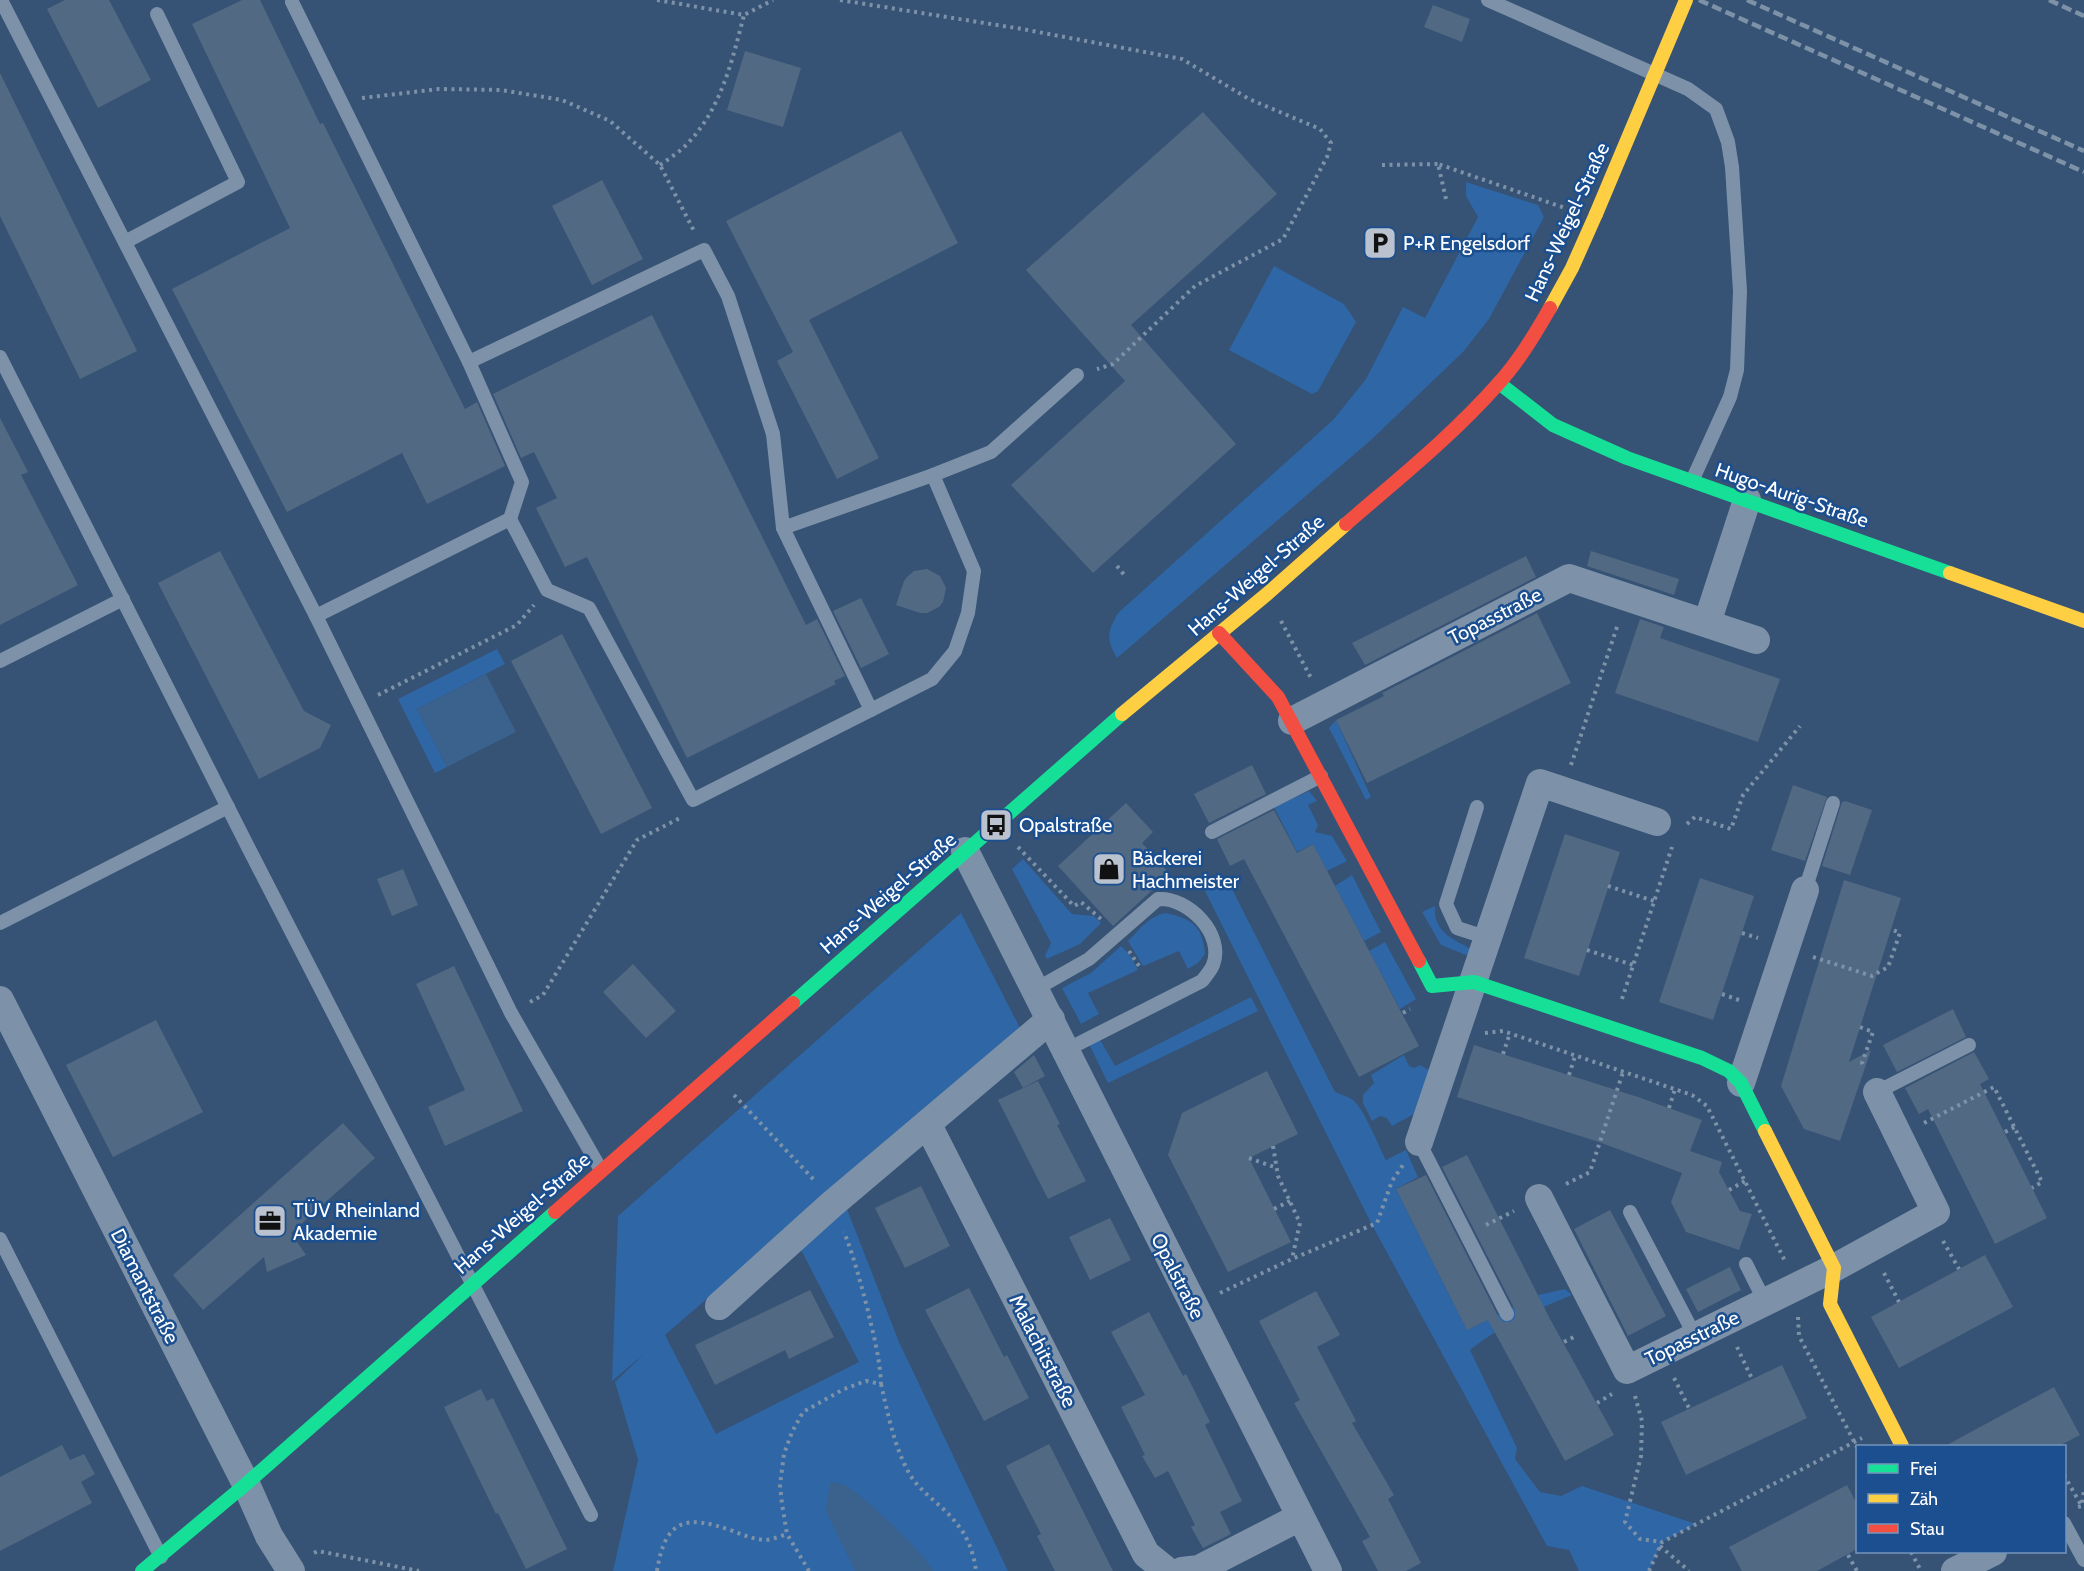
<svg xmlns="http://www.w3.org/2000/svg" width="2084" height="1571" viewBox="0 0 2084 1571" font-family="Cabin,sans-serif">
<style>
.green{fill:#2f66a5}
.water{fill:#3b618d}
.building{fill:#526984}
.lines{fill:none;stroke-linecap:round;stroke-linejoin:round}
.path{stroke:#7d92a8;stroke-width:4;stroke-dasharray:3 4.5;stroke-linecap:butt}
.lane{stroke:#7d92a8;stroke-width:14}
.street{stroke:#7d92a8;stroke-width:28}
.fast{stroke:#16e098;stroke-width:14}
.slow{stroke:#ffcf43;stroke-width:14}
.jam{stroke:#f24e42;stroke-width:14}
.rail{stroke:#7e92a7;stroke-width:4.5;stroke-dasharray:10 4.5;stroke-linecap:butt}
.slow-bridge{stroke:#ffcf43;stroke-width:14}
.labels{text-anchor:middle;stroke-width:5;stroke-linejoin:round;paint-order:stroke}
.street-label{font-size:20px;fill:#fff;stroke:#1b4f8f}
.poi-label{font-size:20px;fill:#fff;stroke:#1b4f8f;text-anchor:start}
</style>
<rect width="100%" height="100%" fill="#365274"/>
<g class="green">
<path d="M 1466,182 L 1538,205 L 1544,217 L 1489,319 L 1463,352 L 1371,440 L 1117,658 C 1106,639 1107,632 1118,613 L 1333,420 L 1366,379 L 1403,307 L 1425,318 L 1478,217 L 1466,196 Z"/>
<path d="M 1274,266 L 1344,304 L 1356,322 L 1318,391 L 1312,394 L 1229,350 Z"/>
<path d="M 497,649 L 505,664 L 417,709 L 447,767 L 435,773 L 398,699 Z"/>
<path d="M 1336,720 L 1371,797 L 1366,800 L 1329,728 Z"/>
<path d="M 1309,791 L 1317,801 L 1308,805 L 1318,825 L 1315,832 L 1332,836 L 1347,861 L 1327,871 L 1313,844 L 1297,852 L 1274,807 Z"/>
<path d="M 1023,859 L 1072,914 L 1094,916 L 1101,923 L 1080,944 L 1047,959 L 1045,956 L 1051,943 L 1012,869 Z"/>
<path d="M 1352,875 L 1381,932 L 1364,941 L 1335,886 Z"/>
<path d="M 1227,879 L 1335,1092 C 1341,1095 1348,1096 1353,1100 C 1365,1110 1378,1145 1386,1160 L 1406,1150 L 1418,1177 L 1396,1189 L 1467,1330 L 1538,1295 L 1565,1289 L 1572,1295 C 1539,1308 1497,1328 1470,1350 L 1517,1448 L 1515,1459 L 1540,1492 L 1561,1496 L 1582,1486 L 1696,1524 L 1662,1542 L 1649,1571 L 1579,1571 L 1569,1550 L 1547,1546 L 1372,1225 L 1202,885 Z"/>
<path d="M 1435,906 C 1433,932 1453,939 1471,949 L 1471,953 L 1466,955 L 1441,945 L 1422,912 Z"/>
<path d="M 961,913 L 1020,1028 L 665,1335 L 716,1434 L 859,1362 L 800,1248 L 847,1209 L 899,1342 L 1008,1571 L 613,1571 L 638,1460 L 615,1382 L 644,1354 L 612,1381 L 618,1216 Z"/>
<path d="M 1166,913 C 1192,919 1203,926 1205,954 L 1198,963 L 1188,969 L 1179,951 L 1143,966 L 1128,941 C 1139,930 1150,915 1166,913 Z"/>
<path d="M 1385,942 L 1416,999 L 1400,1009 L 1369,951 Z"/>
<path d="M 1121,946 L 1130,955 L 1138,970 L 1088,993 L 1099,1014 L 1081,1024 L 1062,988 L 1091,973 Z"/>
<path d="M 1251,997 L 1258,1011 L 1108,1083 L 1089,1044 L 1097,1041 L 1101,1041 L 1115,1066 Z"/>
<path d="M 1404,1055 L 1409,1066 L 1414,1068 L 1420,1065 L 1429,1070 L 1416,1113 L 1392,1126 L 1387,1118 L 1380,1116 L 1372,1121 L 1363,1103 L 1363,1095 L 1374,1083 L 1371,1075 Z"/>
</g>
<g class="water">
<path d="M 486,674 L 516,732 L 447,767 L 417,709 Z"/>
<path d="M 830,1482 C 835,1483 840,1483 844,1485 C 860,1492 926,1555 933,1571 L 855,1571 L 826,1511 Z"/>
</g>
<g class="building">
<path d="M 65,0 L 109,0 L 151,80 L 98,108 L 47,9 Z"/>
<path d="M 242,0 L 260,0 L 320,124 L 323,123 L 465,409 L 477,402 L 505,466 L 427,504 L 402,453 L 287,512 L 172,289 L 290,228 L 192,24 Z"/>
<path d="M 1433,5 L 1470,19 L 1462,42 L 1424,27 Z"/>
<path d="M 745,51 L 801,68 L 783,127 L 727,110 Z"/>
<path d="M 0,73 L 137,351 L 80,379 L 0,216 Z"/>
<path d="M 1203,112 L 1277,194 L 1131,325 L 1236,444 L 1093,573 L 1011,485 L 1125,381 L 1026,270 Z"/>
<path d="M 901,131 L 958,243 L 809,320 L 879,458 L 837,479 L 777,361 L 793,352 L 726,221 Z"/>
<path d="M 602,180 L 643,259 L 592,285 L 552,206 Z"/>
<path d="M 652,315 L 806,625 L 817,619 L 845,676 L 834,681 L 836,684 L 687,758 L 587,557 L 565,567 L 536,508 L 557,498 L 534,452 L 521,458 L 493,394 Z"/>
<path d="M 0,418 L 28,472 L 21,475 L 78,585 L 0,625 Z"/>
<path d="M 220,551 L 304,711 L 331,725 L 320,748 L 259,779 L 158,583 Z"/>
<path d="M 1591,551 L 1679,579 L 1674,595 L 1587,566 Z"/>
<path d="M 1526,556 L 1536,577 L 1365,665 L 1352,643 Z"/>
<path d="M 927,569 L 940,576 L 946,588 L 943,602 L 939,607 L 927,613 L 920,613 L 896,605 L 904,581 L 908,576 L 914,571 Z"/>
<path d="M 861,598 L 889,654 L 861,668 L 833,611 Z"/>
<path d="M 1537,613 L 1571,683 L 1367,783 L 1336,720 L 1384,696 L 1382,693 Z"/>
<path d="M 1640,619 L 1664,627 L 1660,638 L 1780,679 L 1758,742 L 1615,693 Z"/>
<path d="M 562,634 L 652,808 L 601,834 L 511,661 Z"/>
<path d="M 1252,765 L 1266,794 L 1209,823 L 1194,794 Z"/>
<path d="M 1793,785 L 1827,797 L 1805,861 L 1771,850 Z"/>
<path d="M 1845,801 L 1872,810 L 1850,875 L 1822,866 L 1842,802 Z"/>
<path d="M 1126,803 L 1153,832 L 1142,843 L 1170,874 L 1113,926 L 1058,866 Z"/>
<path d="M 1274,810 L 1297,853 L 1313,844 L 1419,1046 L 1359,1077 L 1244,859 L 1230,866 L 1217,839 Z"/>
<path d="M 1565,834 L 1620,852 L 1579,976 L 1524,958 Z"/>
<path d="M 403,869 L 418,905 L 392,916 L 377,879 Z"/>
<path d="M 1700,878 L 1754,896 L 1713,1020 L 1659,1002 Z"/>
<path d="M 1844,880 L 1901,898 L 1849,1062 L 1871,1050 L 1840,1141 L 1804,1129 L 1781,1086 Z"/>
<path d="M 633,964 L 676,1011 L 646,1038 L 603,992 Z"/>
<path d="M 454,966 L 523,1111 L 445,1146 L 428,1107 L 465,1090 L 416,984 Z"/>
<path d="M 1953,1009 L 1966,1037 L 1897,1072 L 1883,1045 Z"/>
<path d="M 156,1020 L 203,1112 L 113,1157 L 66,1065 Z"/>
<path d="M 1474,1045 L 1638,1097 L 1702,1120 L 1690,1151 L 1722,1162 L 1719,1172 L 1740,1211 L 1752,1214 L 1739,1250 L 1686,1232 L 1671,1202 L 1682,1173 L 1599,1142 L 1457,1097 Z"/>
<path d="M 1974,1052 L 1989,1079 L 1980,1084 L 2047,1218 L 1995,1244 L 1928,1109 L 1919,1114 L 1905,1088 Z"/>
<path d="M 1034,1055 L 1045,1076 L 1023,1088 L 1014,1072 Z"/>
<path d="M 1267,1071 L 1298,1134 L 1249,1158 L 1291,1242 L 1228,1272 L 1168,1155 L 1182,1113 Z"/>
<path d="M 1038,1081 L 1060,1124 L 1057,1125 L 1086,1181 L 1048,1199 L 998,1100 Z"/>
<path d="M 343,1123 L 375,1158 L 291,1233 L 306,1255 L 267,1272 L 264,1257 L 203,1310 L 173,1275 Z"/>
<path d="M 1467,1155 L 1549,1317 L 1614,1435 L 1565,1461 L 1488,1320 L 1467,1330 L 1396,1189 L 1426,1175 L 1499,1318 L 1503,1322 L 1511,1322 L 1515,1318 L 1515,1310 L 1442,1167 Z"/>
<path d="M 921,1186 L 950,1246 L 905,1268 L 875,1208 Z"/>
<path d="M 1610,1210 L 1666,1316 L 1628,1336 L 1574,1229 Z"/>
<path d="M 1110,1218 L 1131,1260 L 1090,1280 L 1069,1237 Z"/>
<path d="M 1985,1255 L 2013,1307 L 1899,1368 L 1871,1317 Z"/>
<path d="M 1730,1267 L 1741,1290 L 1698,1312 L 1686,1289 Z"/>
<path d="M 969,1288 L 1004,1357 L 1007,1355 L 1029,1398 L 984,1421 L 925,1310 Z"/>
<path d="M 810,1290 L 834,1337 L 789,1359 L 785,1350 L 715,1385 L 695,1345 Z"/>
<path d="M 1316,1291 L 1340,1335 L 1317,1347 L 1356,1421 L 1352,1423 L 1394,1495 L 1388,1499 L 1421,1563 L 1406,1571 L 1378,1571 L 1362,1541 L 1370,1537 L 1294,1403 L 1300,1400 L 1259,1321 Z"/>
<path d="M 1149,1312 L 1183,1376 L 1186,1374 L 1210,1422 L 1205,1425 L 1242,1501 L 1220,1512 L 1231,1534 L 1203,1548 L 1191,1527 L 1195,1525 L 1168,1471 L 1155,1478 L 1142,1456 L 1145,1455 L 1121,1407 L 1145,1395 L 1111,1332 Z"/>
<path d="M 1782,1365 L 1807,1418 L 1686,1475 L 1661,1422 Z"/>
<path d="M 2054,1387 L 2080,1435 L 2059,1446 L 1945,1446 Z"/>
<path d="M 481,1389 L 487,1401 L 493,1398 L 567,1549 L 526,1569 L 498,1513 L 496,1514 L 444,1407 Z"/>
<path d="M 1049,1444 L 1072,1489 L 1113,1571 L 1055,1571 L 1037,1536 L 1041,1534 L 1006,1466 Z"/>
<path d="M 62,1445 L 70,1460 L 84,1454 L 95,1474 L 81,1482 L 92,1503 L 0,1551 L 0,1477 Z"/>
<path d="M 1847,1485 L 1857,1504 L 1857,1549 L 1817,1571 L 1742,1571 L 1729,1547 Z"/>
</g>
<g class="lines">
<g class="path">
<path d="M 657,0 L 744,15 L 773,0"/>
<path d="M 840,0 L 1022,29 L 1182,59 L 1249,99 L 1320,129 L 1331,143 L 1327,157 L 1283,239 L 1195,286 L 1113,364 L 1097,369"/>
<path d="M 362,98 L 439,89 L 501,90 L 562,100 L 610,121 L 660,165 L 694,231"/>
<path d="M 660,165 C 670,158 681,151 689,142 C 722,106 732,61 744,15"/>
<path d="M 1382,165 L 1438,164"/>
<path d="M 1446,199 L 1438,164 L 1565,208"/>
<path d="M 1117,566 L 1125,576"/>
<path d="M 1281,621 L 1311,678"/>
<path d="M 378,695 L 517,625 L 534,605"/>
<path d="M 1571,765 L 1618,624"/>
<path d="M 1687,824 L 1695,817 L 1731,829 L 1743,795 L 1800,726"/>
<path d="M 1018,847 L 1074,906 L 1081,902 L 1101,919"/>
<path d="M 1608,886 L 1654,901"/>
<path d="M 1742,933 L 1758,938"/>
<path d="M 1587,950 L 1633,965"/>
<path d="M 1129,951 L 1141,969"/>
<path d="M 1813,957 L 1872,976 L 1888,967 L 1900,933 L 1891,929"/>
<path d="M 1722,994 L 1739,1000"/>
<path d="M 1622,999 L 1672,847"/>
<path d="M 530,1002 L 543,995 L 637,840 L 680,818"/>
<path d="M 1403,1013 L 1410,1009"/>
<path d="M 1860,1027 L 1873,1032 L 1862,1063 L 1864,1067"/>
<path d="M 1485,1033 L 1503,1031 L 1692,1095 L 1707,1106 L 1785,1261"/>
<path d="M 1503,1054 L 1510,1033"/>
<path d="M 1569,1075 L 1575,1056"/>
<path d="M 734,1095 L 815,1181"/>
<path d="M 1669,1108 L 1675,1089"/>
<path d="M 1924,1123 L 1994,1087 L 2042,1182 L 2032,1188"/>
<path d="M 2005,1132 L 2015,1127"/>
<path d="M 1273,1146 L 1278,1176 L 1300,1223 L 1292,1259"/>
<path d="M 1249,1158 L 1277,1168"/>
<path d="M 1566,1184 L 1590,1172 L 1623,1072"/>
<path d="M 1729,1190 L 1745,1181"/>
<path d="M 1274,1209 L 1290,1201"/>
<path d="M 1486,1225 L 1514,1211"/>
<path d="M 1943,1241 L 1959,1269"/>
<path d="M 1884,1273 L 1899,1302"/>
<path d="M 1220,1293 L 1292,1259 L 1377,1223 L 1392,1181 L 1403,1165"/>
<path d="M 1798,1317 L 1799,1336 L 1858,1449"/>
<path d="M 1564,1342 L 1576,1336"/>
<path d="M 1737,1347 L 1752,1379"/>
<path d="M 1674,1378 L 1689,1408"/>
<path d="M 881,1384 C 888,1414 894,1446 909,1473 C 921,1494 943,1505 957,1524 C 968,1537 974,1554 976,1571"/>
<path d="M 1635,1396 L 1642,1421 L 1641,1456 L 1625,1522 L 1640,1539 L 1662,1542"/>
<path d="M 1597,1403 L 1612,1394"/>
<path d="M 2064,1475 L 2081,1505"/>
<path d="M 2078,1507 L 2082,1506 L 2084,1489"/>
<path d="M 1660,1546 L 1689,1571"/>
<path d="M 1911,1552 L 1920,1569"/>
<path d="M 314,1553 L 318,1551 L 419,1571"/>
<path d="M 1848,1555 L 1857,1571"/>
<path d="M 657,1571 C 665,1519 686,1514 733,1531 C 743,1535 753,1539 764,1540 C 772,1540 780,1536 787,1534"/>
<path d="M 809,1571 L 787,1534 L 782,1504 L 780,1485 L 784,1454 L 792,1432 L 803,1412 L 844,1389 L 866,1381 L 881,1384 C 880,1358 873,1333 867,1307 C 860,1281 854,1257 844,1232"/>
<path d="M 1649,1571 L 1662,1542 L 1862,1438"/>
</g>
<g class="lane">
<path d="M 1,0 L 316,616 L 511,1013 L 601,1170"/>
<path d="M 1488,0 L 1688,89 L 1716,109 L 1728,142 L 1732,167 L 1740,291 L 1737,370 L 1730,397 L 1692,481"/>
<path d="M 292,2 L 469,362"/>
<path d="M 125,242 L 238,182 L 157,14"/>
<path d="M 0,357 L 248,847 L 591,1515"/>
<path d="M 510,519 L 522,482 L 469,362 L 704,250 L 728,296 L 773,434 L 783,528 L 871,710"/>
<path d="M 783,528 L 933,475 L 991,452 L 1077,375"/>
<path d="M 316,616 L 510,519 L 547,590 L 589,608 L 693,800 L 932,679 L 955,651 L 968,613 L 974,571 L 933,475"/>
<path d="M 0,661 L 123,599"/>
<path d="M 1477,807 L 1446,904 L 1457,928 L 1488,938"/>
<path d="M 1212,832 L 1321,776"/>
<path d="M 1805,890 L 1833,803"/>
<path d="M 0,923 L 228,807"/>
<path d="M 1036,989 L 1089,959 L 1158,899 C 1188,897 1225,934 1213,965 C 1211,970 1206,976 1202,981 L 1066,1050"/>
<path d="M 1877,1092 L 1969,1045"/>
<path d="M 1419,1142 L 1507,1314"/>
<path d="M 1630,1212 L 1695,1336"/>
<path d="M 0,1239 L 161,1557"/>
<path d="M 1746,1264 L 1765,1302"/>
<path d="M 2064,1523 L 2084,1560"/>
</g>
<g class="street">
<path d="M 1707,623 L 1747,500"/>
<path d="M 1292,721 L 1569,578 L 1756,640"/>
<path d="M 965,851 L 1328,1571"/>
<path d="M 0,1000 L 246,1484 L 269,1536 L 291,1571"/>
<path d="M 1741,1083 L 1805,890"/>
<path d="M 928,1125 L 1146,1554 L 1167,1571"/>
<path d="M 1419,1142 L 1540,783 L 1657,822"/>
<path d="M 1539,1198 L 1627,1370 L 1834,1268 L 1936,1212 L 1877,1092"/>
<path d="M 719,1306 L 831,1205 L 1051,1019"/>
<path d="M 1182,1571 L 1199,1569 L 1300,1517"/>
<path d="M 1955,1571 L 1993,1552"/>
</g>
<g class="fast">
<path d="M 1499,383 L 1553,425 L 1627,458 L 1950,573"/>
<path d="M 1419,961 L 1432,986 L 1474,982 L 1702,1058 L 1729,1071 L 1741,1083 L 1765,1131"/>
<path d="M 793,1003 L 1122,714"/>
<path d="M 142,1571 L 246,1484 L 555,1212"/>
</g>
<g class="slow">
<path d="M 1550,308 L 1572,268 L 1596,214"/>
<path d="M 1950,573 L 2084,621"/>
<path d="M 1122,714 L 1267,594 L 1346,524"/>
<path d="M 1765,1131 L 1834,1268 L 1830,1304 L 1902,1446"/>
</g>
<g class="jam">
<path d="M 1346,524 C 1398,479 1453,435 1498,384 C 1519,361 1535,334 1550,308"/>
<path d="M 1219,633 L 1278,697 L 1419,961"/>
<path d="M 555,1212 L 793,1003"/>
</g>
<g class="rail">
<path d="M 1699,0 L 2084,172"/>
<path d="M 1747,0 L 2084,151"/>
<path d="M 2049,0 L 2084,16"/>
</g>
<path class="slow-bridge" d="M 1596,214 L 1686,0"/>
</g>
<defs>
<g id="parking-square" transform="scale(1.725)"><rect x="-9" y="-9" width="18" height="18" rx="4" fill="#b9c2ce" stroke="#1b4f8f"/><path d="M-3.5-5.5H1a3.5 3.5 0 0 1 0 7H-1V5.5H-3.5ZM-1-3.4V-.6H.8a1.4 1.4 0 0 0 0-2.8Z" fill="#111"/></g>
<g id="bus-square" transform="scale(1.725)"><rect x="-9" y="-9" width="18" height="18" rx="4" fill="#b9c2ce" stroke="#1b4f8f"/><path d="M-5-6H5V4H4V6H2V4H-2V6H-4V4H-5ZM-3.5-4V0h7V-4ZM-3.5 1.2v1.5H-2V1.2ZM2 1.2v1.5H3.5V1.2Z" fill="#111"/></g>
<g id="shop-square" transform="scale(1.725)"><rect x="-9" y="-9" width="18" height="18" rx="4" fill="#b9c2ce" stroke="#1b4f8f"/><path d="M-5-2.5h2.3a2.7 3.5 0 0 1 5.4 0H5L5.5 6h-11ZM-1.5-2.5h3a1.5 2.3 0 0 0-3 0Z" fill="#111"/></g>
<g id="office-square" transform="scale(1.725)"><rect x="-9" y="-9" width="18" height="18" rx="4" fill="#b9c2ce" stroke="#1b4f8f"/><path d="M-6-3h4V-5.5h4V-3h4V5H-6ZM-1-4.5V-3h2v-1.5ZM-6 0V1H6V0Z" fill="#111"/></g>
</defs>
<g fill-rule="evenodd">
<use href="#parking-square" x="1380" y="243"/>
<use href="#bus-square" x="996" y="825"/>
<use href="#shop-square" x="1109" y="869"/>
<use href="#office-square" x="270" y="1221"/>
</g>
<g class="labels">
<g class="street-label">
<text transform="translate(1567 222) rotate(-65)" y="7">Hans-Weigel-Straße</text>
<text transform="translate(1792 495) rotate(19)" y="7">Hugo-Aurig-Straße</text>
<text transform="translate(1256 575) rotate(-41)" y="7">Hans-Weigel-Straße</text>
<text transform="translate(1495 616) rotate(-27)" y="7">Topasstraße</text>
<text transform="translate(888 893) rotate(-41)" y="7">Hans-Weigel-Straße</text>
<text transform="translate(522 1213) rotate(-41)" y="7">Hans-Weigel-Straße</text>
<text transform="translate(1178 1276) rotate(63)" y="7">Opalstraße</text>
<text transform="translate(145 1286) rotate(63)" y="7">Diamantstraße</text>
<text transform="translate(1692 1338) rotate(-26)" y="7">Topasstraße</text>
<text transform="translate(1043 1351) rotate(63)" y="7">Malachitstraße</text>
</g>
<g class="poi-label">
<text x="1403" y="250">P+R Engelsdorf</text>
<text x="1019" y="832">Opalstraße</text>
<text x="1132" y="865">Bäckerei<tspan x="1132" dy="23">Hachmeister</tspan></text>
<text x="293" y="1217">TÜV Rheinland<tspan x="293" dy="23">Akademie</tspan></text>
</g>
</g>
<rect x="1856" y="1445" width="210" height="108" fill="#1b4f8f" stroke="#7695bc" stroke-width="1.5"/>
<rect x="1868" y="1464" width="30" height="9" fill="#16e098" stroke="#7695bc" stroke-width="1.5"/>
<text x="1910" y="1475" font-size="18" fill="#ffffff">Frei</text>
<rect x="1868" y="1494" width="30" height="9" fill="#ffcf43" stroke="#7695bc" stroke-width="1.5"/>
<text x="1910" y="1505" font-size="18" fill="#ffffff">Zäh</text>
<rect x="1868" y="1524" width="30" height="9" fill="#f24e42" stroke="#7695bc" stroke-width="1.5"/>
<text x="1910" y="1535" font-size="18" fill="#ffffff">Stau</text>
</svg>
